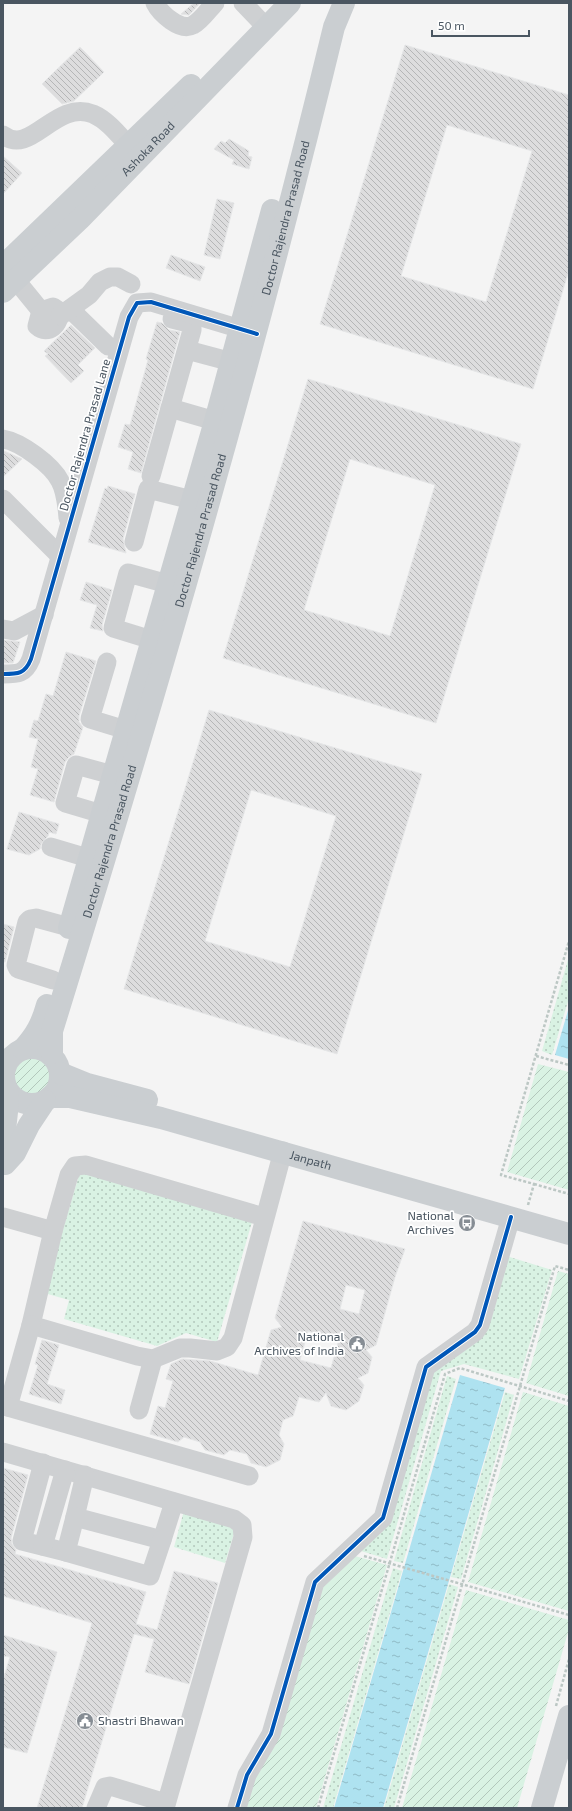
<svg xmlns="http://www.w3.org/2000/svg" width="572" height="1811" viewBox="0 0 572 1811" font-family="'Exo 2',sans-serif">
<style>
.grass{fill:url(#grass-dots)}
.garden{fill:url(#garden-furrows)}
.water{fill:url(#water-ripples)}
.building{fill:url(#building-back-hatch);stroke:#e5e6e7;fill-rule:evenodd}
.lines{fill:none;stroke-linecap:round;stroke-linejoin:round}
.path{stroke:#bcc7c4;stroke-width:2.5;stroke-dasharray:3 2;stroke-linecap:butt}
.minor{stroke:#ced0d2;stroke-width:19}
.major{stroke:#caced1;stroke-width:22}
.cycleway-casing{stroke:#fff;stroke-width:6}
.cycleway{stroke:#0057b8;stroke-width:4}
.labels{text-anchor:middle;stroke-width:3.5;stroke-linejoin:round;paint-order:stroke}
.street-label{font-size:12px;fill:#4a5661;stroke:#fff}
.poi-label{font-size:12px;fill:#4a5661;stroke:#fff;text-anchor:end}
</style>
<defs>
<pattern id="grass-dots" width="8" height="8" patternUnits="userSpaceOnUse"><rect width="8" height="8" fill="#d9f2e3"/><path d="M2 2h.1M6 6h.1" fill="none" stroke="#b2c7bb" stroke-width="1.8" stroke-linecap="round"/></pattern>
<pattern id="garden-furrows" width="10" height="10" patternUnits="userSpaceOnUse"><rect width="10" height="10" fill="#d9f2e3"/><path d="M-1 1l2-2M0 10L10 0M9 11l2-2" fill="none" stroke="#b2c7bb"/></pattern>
<pattern id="water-ripples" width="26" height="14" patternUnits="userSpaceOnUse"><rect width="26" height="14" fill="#aee2f0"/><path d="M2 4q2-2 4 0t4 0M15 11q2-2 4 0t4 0" fill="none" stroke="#90bac6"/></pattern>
<pattern id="building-back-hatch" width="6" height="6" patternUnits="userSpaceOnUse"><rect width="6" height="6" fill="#ddddde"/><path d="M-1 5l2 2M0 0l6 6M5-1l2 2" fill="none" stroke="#b5b6b7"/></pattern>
</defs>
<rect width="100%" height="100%" fill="#f4f4f4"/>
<g class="grass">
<path d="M 569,956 L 569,998 L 552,1055 L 542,1051 Z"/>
<path d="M 80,1172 L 252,1222 L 217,1342 L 186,1333 L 157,1346 L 64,1319 L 69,1300 L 44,1293 Z"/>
<path d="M 506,1256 L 552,1270 L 519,1379 L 464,1364 L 441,1371 L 387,1559 L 361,1551 L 382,1532 L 431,1370 L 479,1338 Z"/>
<path d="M 447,1376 L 456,1379 L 403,1563 L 394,1561 Z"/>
<path d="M 505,1392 L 514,1395 L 461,1579 L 451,1577 Z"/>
<path d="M 185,1507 L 236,1527 L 225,1563 L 174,1547 Z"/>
<path d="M 393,1568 L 402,1571 L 333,1808 L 323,1808 Z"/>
<path d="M 449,1584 L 458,1587 L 394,1808 L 384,1808 Z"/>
</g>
<g class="garden">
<circle cx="32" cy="1076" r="19"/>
<path d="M 538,1064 L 569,1072 L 569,1190 L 507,1172 Z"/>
<path d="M 558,1271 L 569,1274 L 569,1396 L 526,1383 Z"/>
<path d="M 523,1392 L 569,1406 L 569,1611 L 468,1582 Z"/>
<path d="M 355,1556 L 387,1565 L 316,1808 L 243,1808 L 320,1585 Z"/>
<path d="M 466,1590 L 569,1620 L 569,1629 L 517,1808 L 402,1808 Z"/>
</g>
<g class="water">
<path d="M 569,1007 L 569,1059 L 555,1055 Z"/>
<path d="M 460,1375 L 505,1388 L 383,1808 L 334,1808 Z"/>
</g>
<g class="building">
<path d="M 194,3 L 200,3 L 189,15 L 181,14 Z"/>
<path d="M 405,45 L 569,95 L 569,270 L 533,389 L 320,324 ZM 447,125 L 532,151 L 486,302 L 401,276 Z"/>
<path d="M 80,47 L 104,72 L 74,101 L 62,104 L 42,84 Z"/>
<path d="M 229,139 L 249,151 L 248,156 L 252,157 L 249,169 L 232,164 L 234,160 L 214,149 L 221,141 L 225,143 Z"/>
<path d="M 3,156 L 22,173 L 3,194 Z"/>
<path d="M 217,199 L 234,203 L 220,259 L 204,255 Z"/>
<path d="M 171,255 L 205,267 L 200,281 L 166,268 Z"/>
<path d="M 157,322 L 162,323 L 169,330 L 180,332 L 141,473 L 128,469 L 133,452 L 118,447 L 125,424 L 130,425 L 148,360 L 146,359 Z"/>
<path d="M 71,325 L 95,348 L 78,365 L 84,371 L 71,383 L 45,356 L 48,354 L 44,351 Z"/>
<path d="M 308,379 L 521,444 L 436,723 L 223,658 ZM 350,459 L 435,485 L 390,636 L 304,610 Z"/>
<path d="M 4,451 L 22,459 L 3,477 L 3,451 Z"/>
<path d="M 108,486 L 135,494 L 123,539 L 126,553 L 88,542 L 105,488 L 107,489 Z"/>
<path d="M 86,582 L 112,590 L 102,625 L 103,631 L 90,628 L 97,605 L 80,600 Z"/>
<path d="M 3,640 L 20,642 L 13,663 L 3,663 Z"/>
<path d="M 66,652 L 96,661 L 79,716 L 79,722 L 83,727 L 74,754 L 69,757 L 65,762 L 54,802 L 30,795 L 38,769 L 31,767 L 38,739 L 29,737 L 34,720 L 38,721 L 46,694 L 53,696 Z"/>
<path d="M 209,710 L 422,774 L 337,1054 L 124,989 ZM 251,790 L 336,816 L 290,967 L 205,941 Z"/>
<path d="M 19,812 L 59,824 L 56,834 L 49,832 L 48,836 L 41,844 L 40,849 L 29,855 L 7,849 Z"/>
<path d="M 3,924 L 14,927 L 5,962 L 3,962 Z"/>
<path d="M 303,1221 L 405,1249 L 395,1277 L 376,1345 L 366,1350 L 372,1357 L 368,1373 L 358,1378 L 364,1385 L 359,1401 L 346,1410 L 331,1406 L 326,1393 L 319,1402 L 299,1397 L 293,1416 L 283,1420 L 279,1435 L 284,1444 L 280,1460 L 266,1467 L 251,1463 L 247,1454 L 230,1450 L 224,1455 L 205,1450 L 200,1442 L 184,1437 L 178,1442 L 150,1434 L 158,1406 L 165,1408 L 173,1381 L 166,1379 L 171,1364 L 182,1359 L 210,1361 L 258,1375 L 271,1330 L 282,1327 L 275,1318 ZM 346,1285 L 365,1290 L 359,1314 L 340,1309 ZM 308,1331 L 339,1339 L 331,1368 L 300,1360 Z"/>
<path d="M 42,1340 L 59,1345 L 47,1384 L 65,1390 L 61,1404 L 29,1394 L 38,1365 L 35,1364 Z"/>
<path d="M 3,1468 L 28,1475 L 11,1538 L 12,1544 L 16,1550 L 15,1554 L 146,1592 L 136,1624 L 157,1630 L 174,1571 L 218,1583 L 189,1684 L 145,1672 L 154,1639 L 134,1634 L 82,1808 L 37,1808 L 92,1623 L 3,1596 Z"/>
<path d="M 3,1635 L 57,1652 L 27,1753 L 3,1747 L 3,1680 L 10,1657 L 3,1656 Z"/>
</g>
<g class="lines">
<g class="path">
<path d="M 536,1056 L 569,1065"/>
<path d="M 534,1184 L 569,1194"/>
<path d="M 528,1205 L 534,1184 L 501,1175 L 569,941"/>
<path d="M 364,1556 L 569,1615"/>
<path d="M 556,1706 L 569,1659"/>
<path d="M 318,1808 L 445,1374 L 460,1368 L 569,1401"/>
<path d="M 397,1808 L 555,1266 L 569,1270"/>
</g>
<g class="minor">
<path d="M 155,3 C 160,13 180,32 193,25 C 201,21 209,9 215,3"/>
<path d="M 243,3 L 266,27"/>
<path d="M 3,135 C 31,157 55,99 93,114 C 107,120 118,134 128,145"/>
<path d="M 6,268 L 41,311"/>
<path d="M 53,307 L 59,311 C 61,324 48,336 37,326 L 41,311 Z"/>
<path d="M 70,309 L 108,346"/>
<path d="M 60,316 L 89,295 L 100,282 L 110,277 L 118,277 L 131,284"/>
<path d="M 187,350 L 232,362"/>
<path d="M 170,408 L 215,421"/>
<path d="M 3,439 C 21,442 52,465 60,481 C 66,492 67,506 68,518"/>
<path d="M 151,476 L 192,330 L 192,324 L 172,319"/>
<path d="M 3,499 L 60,556"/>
<path d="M 134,542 L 148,489 L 192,500"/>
<path d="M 3,629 L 14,631 L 44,615"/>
<path d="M 152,640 L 113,628 L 128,573 L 168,584"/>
<path d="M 107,662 L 90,719 L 126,730"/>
<path d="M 3,674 C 18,674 25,674 31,659 L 129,317 L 137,303 L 151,302 L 254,333"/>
<path d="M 102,814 L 65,803 L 76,765 L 113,775"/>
<path d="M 51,847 L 88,858"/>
<path d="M 53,980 L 18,969 L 16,965 L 27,922 L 30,919 L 36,918 L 69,927"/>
<path d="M 3,1217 L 53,1231"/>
<path d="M 264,1217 L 86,1165 L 75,1166 L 69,1175 L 53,1231 L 31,1325 L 137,1356 L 153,1359 L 180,1348 L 190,1348 L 217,1351 L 227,1347 L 233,1338 L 283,1151"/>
<path d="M 3,1406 L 8,1407 L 31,1325"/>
<path d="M 8,1407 L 249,1476"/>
<path d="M 139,1410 L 153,1359"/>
<path d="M 3,1452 L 234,1519 L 242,1525 L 243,1537 L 165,1808"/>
<path d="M 43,1463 L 22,1541 L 66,1552"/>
<path d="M 85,1475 L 75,1517 L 162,1540 L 174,1502"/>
<path d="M 75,1517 L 66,1552 L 150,1576 L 162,1540"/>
<path d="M 43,1546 L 65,1470"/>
<path d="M 96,1808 L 105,1787 L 110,1786 L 166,1803"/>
<path d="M 237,1808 L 247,1775 L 271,1734 L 315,1582 L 383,1518 L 426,1367 L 475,1332 L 480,1325 L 511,1217"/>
</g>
<g class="major">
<path d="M 3,266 L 191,85"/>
<path id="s1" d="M 3,292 L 80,219 L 290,3"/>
<path d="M 69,928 L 215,421 L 272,210"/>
<circle cx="32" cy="1076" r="28"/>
<path d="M 23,1049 C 36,1035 42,1023 47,1005"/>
<path id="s2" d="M 52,1056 L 52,1031 C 155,698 252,365 334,27 L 344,3"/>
<path d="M 60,1073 L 87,1084 L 147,1100"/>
<path id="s3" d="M 50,1097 L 70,1097 L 161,1118 L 569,1234"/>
<path d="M 3,1148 L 8,1103 L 7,1091"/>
<path d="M 5,1164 L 15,1153 L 29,1125 L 45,1101"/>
<path d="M 542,1808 L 569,1716"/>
</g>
<g class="cycleway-casing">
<g id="cycleway">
<path d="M 3,674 C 18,674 25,674 31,659 L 129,317 L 137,303 L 151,302 L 257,334"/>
<path d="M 237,1808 L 247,1775 L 271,1734 L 315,1582 L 383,1518 L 426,1367 L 475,1332 L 480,1325 L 511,1217"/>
</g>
</g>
<use href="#cycleway" class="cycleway"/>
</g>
<defs>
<g id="bus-disc" transform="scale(0.9)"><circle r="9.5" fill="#868d94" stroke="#fff"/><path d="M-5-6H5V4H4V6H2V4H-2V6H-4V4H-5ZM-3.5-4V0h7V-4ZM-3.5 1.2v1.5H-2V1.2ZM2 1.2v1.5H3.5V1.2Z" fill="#fff"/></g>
<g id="civic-disc" transform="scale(0.9)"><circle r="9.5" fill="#868d94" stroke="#fff"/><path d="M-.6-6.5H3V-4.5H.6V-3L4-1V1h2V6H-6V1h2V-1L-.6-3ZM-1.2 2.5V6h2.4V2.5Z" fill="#fff"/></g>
</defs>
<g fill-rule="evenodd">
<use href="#bus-disc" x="467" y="1223"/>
<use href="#civic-disc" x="357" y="1344"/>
<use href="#civic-disc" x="85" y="1721"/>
</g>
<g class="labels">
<g class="street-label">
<text dy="4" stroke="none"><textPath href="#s1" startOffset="204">Ashoka Road</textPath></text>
<text dy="4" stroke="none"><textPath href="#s2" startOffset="871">Doctor Rajendra Prasad Road</textPath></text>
<text transform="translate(85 435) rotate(-74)" y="4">Doctor Rajendra Prasad Lane</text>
<text dy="4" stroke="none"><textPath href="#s2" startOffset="547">Doctor Rajendra Prasad Road</textPath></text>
<text dy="4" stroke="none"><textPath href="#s2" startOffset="223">Doctor Rajendra Prasad Road</textPath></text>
<text dy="4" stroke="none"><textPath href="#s3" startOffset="269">Janpath</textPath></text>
</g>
<g class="poi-label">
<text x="454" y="1220">National<tspan x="454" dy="14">Archives</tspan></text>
<text x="344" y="1341">National<tspan x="344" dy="14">Archives of India</tspan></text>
<text x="98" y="1725" text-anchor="start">Shastri Bhawan</text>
</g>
</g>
<rect width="572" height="1811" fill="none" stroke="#4a5661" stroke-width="8"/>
<path d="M432 30v6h97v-6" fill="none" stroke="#4a5661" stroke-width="2"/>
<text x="438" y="30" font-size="12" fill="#4a5661" stroke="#ffffff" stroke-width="3" paint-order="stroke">50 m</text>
</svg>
